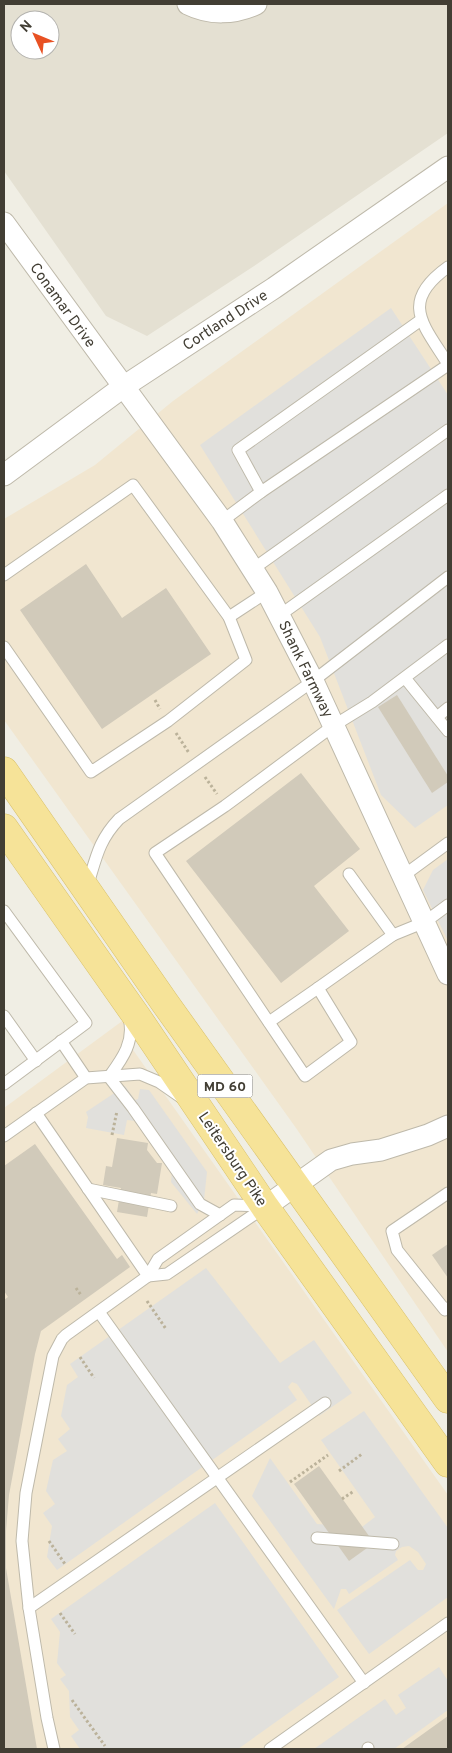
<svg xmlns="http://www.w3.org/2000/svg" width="452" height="1753" viewBox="0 0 452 1753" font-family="Overpass,sans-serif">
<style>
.residential{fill:#e4e0d2;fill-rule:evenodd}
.commercial{fill:#f1e6d0}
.parking{fill:#e1e0dc}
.building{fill:#d1caba}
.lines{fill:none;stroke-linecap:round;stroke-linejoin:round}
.lane-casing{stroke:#beb9aa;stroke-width:13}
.street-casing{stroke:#beb9aa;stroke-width:23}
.primary-casing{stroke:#d9c169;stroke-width:29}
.path{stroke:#bbb29a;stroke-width:3;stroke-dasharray:2.5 2.5;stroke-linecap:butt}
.lane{stroke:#fff;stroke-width:11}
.street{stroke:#fff;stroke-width:21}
.primary{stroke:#f6e398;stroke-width:28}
.labels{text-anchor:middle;stroke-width:4;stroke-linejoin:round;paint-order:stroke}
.shield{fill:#fff;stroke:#7b7871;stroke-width:1}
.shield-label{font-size:14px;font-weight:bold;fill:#423e34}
.street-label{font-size:15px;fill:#423e34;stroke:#fff}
</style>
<rect width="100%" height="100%" fill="#f0eee4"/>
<path class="residential" d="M 4,4 L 448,4 L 448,133 L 257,264 L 147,336 L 106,316 L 4,171 ZM 20,20 L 50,20 L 50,50 L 20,50 Z"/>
<g class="commercial">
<path d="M 448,203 L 448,1352 L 296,1128 L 4,720 L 4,519 L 95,465 L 173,401 Z"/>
<path d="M 125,1019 L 126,1040 L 448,1495 L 448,1749 L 4,1749 L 4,1108 Z"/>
</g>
<g class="parking">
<path d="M 391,308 L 448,395 L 448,805 L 415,828 L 381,795 L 320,637 L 200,445 Z"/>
<path d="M 448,859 L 448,941 L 423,890 L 433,870 Z"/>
<path d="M 125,1086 L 135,1100 L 138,1099 L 140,1089 L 149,1090 L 207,1172 L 204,1200 L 197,1214 L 171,1182 L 172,1172 L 135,1121 L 127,1120 L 124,1135 L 86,1128 L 88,1117 L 86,1112 Z"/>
<path d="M 206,1268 L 280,1363 L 314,1340 L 352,1393 L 319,1416 L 297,1384 L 292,1382 L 288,1387 L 297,1400 L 57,1570 L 47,1557 L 52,1526 L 43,1513 L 55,1504 L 46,1491 L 53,1460 L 67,1451 L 58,1439 L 70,1429 L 61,1416 L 67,1385 L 78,1377 L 70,1364 Z"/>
<path d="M 364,1411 L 448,1528 L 448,1597 L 369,1654 L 337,1610 L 410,1560 L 418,1570 L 423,1570 L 426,1564 L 418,1552 L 409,1546 L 402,1547 L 396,1551 L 395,1555 L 398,1560 L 349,1594 L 346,1589 L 341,1589 L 334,1609 L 252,1496 L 270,1458 L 317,1524 L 362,1527 L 375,1517 L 321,1440 Z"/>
<path d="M 215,1503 L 339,1677 L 238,1749 L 80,1749 L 71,1736 L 79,1730 L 70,1717 L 69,1691 L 60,1679 L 66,1675 L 57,1663 L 60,1632 L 51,1619 Z"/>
<path d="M 439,1667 L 448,1681 L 448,1710 L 394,1749 L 314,1749 L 385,1699 L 396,1715 L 406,1708 L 398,1695 Z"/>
</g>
<g class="building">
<path d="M 86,564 L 122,618 L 166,588 L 211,654 L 102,729 L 20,610 Z"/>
<path d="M 397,695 L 448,776 L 448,782 L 432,793 L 378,707 Z"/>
<path d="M 301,773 L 360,849 L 314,886 L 349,931 L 281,983 L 186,861 Z"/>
<path d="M 117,1138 L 148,1143 L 147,1150 L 157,1163 L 162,1163 L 157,1194 L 151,1193 L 147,1217 L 117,1212 L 121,1188 L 103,1185 L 106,1166 L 112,1167 Z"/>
<path d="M 35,1144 L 117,1259 L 122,1255 L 130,1267 L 41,1331 L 35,1354 L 9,1495 L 6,1531 L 6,1568 L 37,1749 L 4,1749 L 4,1300 L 8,1297 L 4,1291 L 4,1166 Z"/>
<path d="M 448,1244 L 448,1278 L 432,1255 Z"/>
<path d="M 319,1466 L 374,1543 L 349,1561 L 294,1484 Z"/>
<path d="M 448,1716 L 448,1749 L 402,1749 Z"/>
</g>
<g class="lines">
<g class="lane-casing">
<g id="lane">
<path d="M 448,267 C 399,302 423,324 448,364"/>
<path d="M 261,492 L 238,450 L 421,320"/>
<path d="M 222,521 L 261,492 L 448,365"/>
<path d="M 253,569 L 448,430"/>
<path d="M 4,575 L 133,485 L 229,617 L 246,660 L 168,721 L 91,772 L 4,647"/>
<path d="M 280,615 L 448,495"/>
<path d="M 229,617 L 267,592"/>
<path d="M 448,645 L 372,702 L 333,726 L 225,806 L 155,853 L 305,1076 L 351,1042 L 318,988 L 393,935 L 425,922 L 448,905"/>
<path d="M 405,678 L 448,731"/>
<path d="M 437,717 L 448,708"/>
<path d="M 349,874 L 393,935"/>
<path d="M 403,876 L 448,843"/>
<path d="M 87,887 C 96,859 98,841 119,819 L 313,681 L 448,577"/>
<path d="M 4,911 L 86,1023 L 4,1084"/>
<path d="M 4,1016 L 36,1061"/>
<path d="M 269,1022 L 318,988"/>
<path d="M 61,1041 L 86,1078"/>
<path d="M 109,1077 L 133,1108 L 200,1204 L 220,1215"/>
<path d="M 109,1077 C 122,1059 135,1042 129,1018"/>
<path d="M 36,1113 L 148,1276"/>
<path d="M 4,1136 L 86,1078 L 140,1074 L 159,1082 L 182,1098"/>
<path d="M 88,1189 L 171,1206"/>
<path d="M 448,1193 L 392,1231 L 397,1250 L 445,1310 L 448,1308"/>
<path d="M 148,1276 L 167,1274 L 265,1207"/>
<path d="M 99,1312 L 364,1683"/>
<path d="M 317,1538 L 393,1544"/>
<path d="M 29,1608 L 325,1403"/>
<path d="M 54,1749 L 47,1718 L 29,1608 L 22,1541 L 26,1493 L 53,1356 L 62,1339 L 66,1335 L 148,1276 L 158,1259 L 234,1205 L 261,1206"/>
<path d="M 270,1749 L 448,1623"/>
<path d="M 368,1749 L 368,1748"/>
</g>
</g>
<g class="street-casing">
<g id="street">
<path d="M 188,4 C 210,15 234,14 256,4"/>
<path d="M 4,223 L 222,521 L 267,592 L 313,681 L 448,974"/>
<path d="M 4,475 L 123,387 L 274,288 L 448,167"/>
<path d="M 265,1207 L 331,1160 L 352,1154 L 381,1150 L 428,1135 L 448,1126"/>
</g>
</g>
<g class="primary-casing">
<g id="primary">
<path d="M 4,771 L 165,1003 L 448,1399"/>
<path d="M 4,828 L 137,1017 L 265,1207 L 448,1463"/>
</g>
</g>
<g class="path">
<path d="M 155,700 L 160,709"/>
<path d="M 176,733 L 189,753"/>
<path d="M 205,777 L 217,794"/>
<path d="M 112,1135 L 117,1111"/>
<path d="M 76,1288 L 81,1295"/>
<path d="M 147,1301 L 166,1329"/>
<path d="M 80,1357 L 94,1378"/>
<path d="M 339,1471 L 362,1454"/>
<path d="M 290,1482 L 328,1455"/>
<path d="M 342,1499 L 354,1491"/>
<path d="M 49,1541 L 65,1564"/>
<path d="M 60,1613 L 75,1634"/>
<path d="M 72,1700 L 105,1746"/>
</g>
<use href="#lane" class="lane"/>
<use href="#street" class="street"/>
<use href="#primary" class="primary"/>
</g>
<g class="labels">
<rect class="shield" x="197.5" y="1074.5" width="55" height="23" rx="4"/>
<g class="shield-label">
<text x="225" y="1091">MD 60</text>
</g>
<g class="street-label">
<text transform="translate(63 305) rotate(54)" y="5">Conamar Drive</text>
<text transform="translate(225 320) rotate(-33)" y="5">Cortland Drive</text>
<text transform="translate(306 669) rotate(64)" y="5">Shank Farmway</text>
<text transform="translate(233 1159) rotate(56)" y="5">Leitersburg Pike</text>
</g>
</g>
<rect width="452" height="1753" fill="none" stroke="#423e34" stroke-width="10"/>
<g transform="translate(35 35) rotate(314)"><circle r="24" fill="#ffffff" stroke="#b3b2ae"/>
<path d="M0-4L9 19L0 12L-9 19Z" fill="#e85123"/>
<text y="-8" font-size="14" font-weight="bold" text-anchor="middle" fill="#423e34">N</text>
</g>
</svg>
